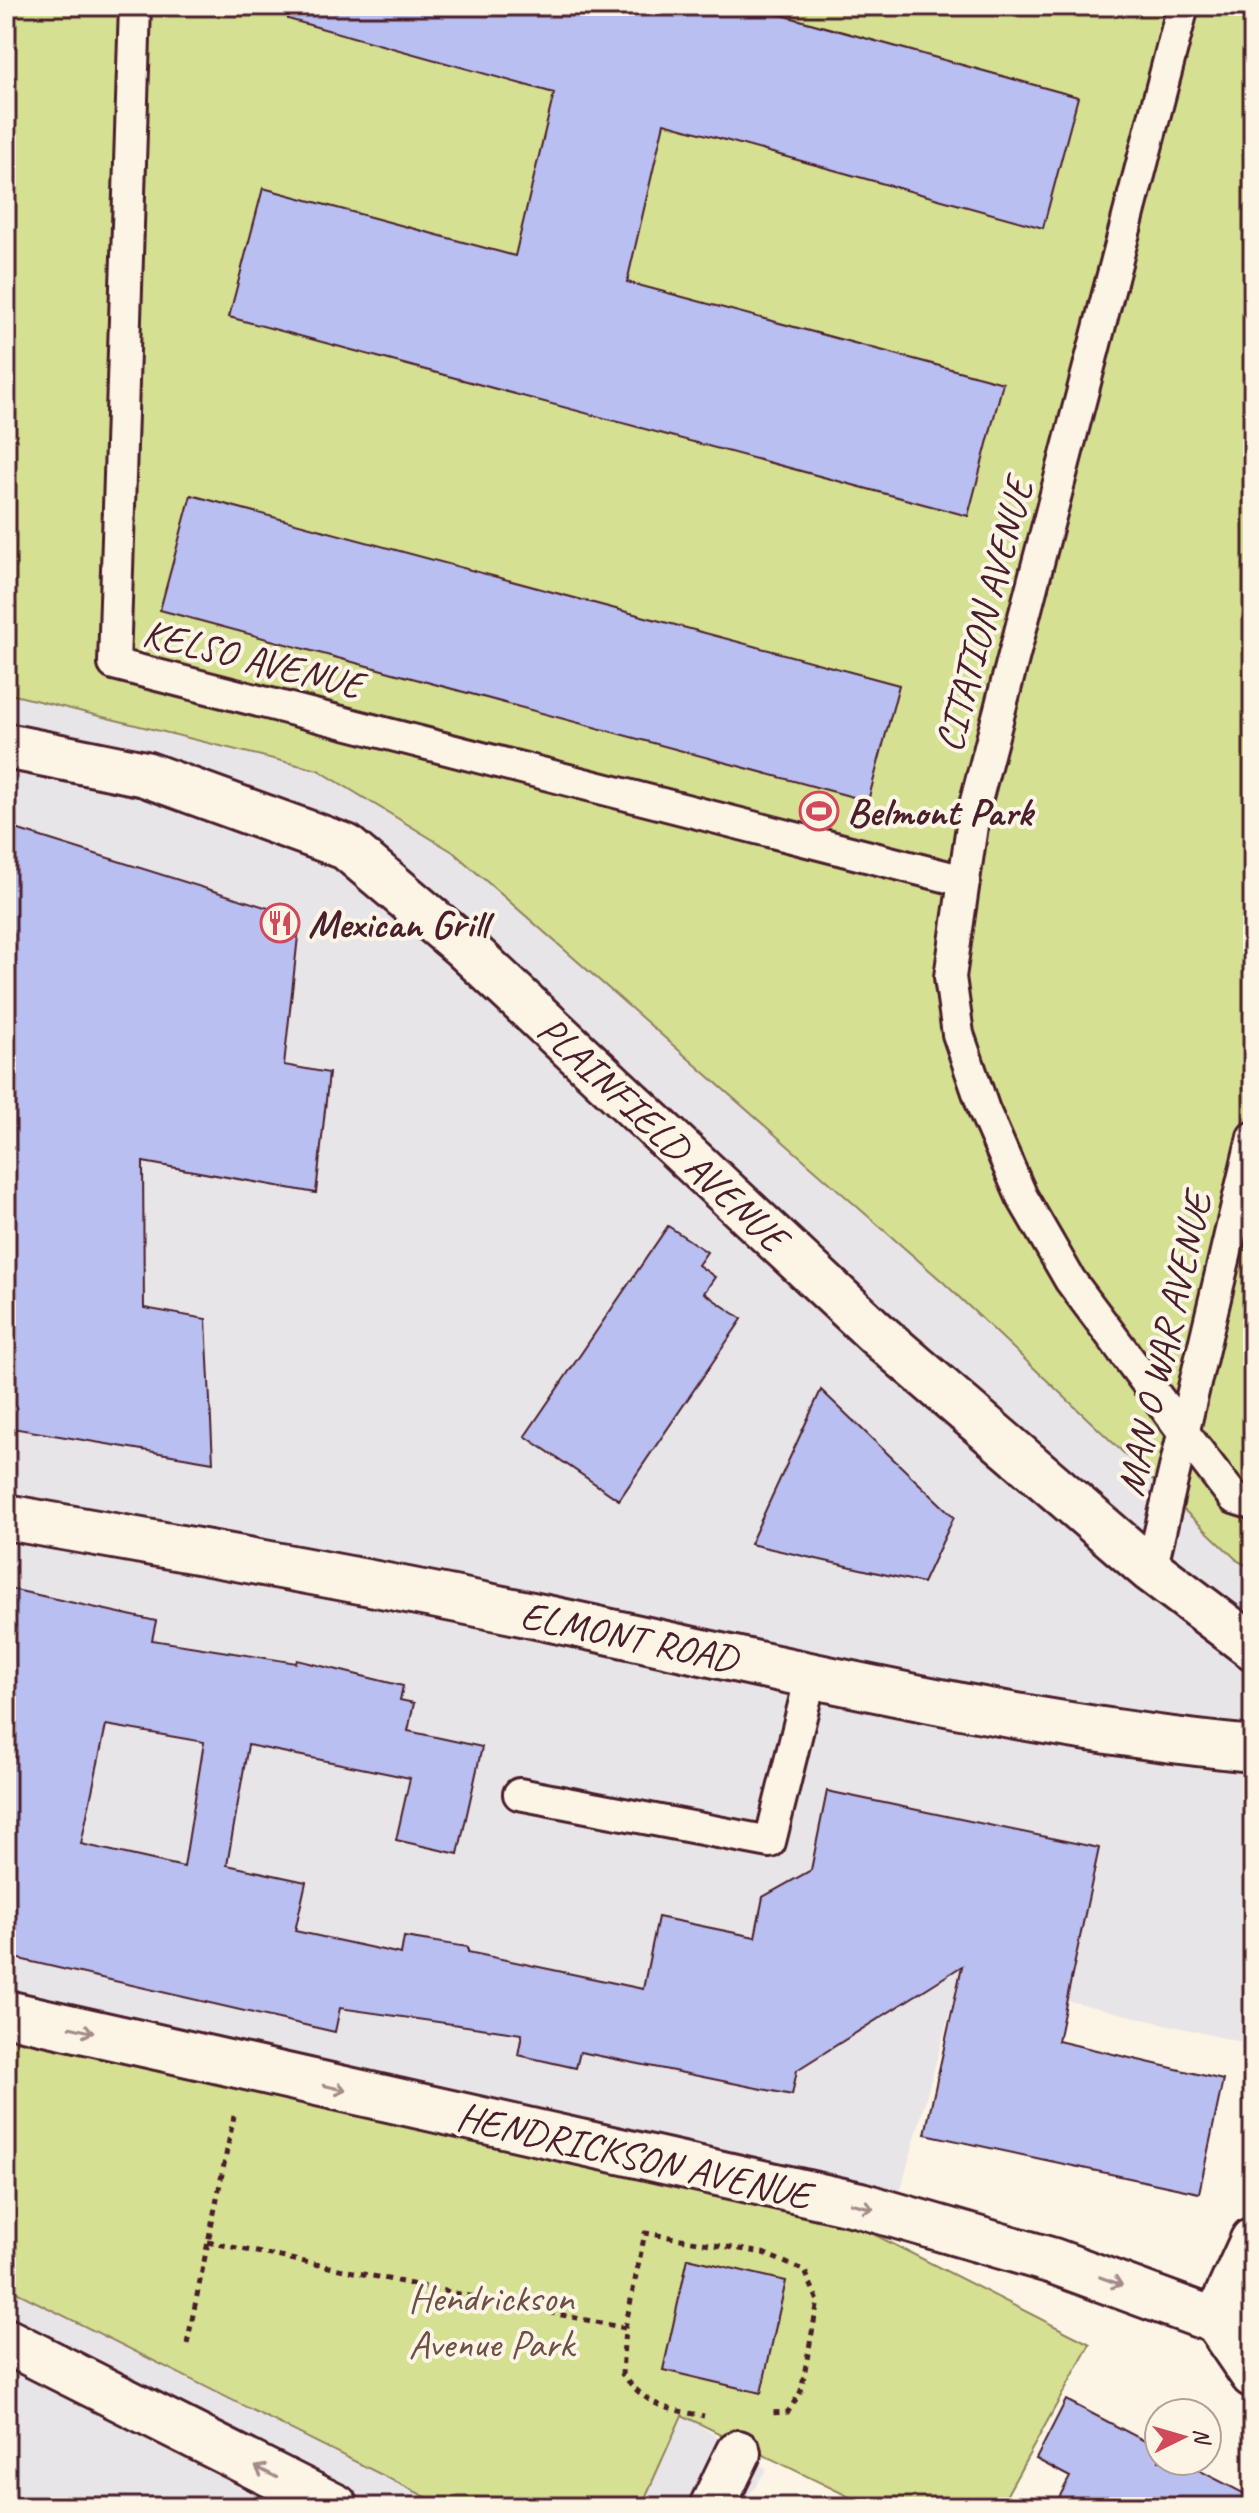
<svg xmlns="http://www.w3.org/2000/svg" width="1259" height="2513" viewBox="0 0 1259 2513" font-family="Caveat,sans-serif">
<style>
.built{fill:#e8e5e8}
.green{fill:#d5e092;stroke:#90805e;stroke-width:2}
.building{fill:#b9bff0;stroke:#4a1f2b;stroke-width:2;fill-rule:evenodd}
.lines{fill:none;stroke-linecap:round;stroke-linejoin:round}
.lane-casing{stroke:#4a1f2b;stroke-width:36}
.street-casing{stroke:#4a1f2b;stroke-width:50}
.secondary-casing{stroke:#4a1f2b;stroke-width:50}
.path{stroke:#4a1f2b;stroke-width:5;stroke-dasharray:6 6;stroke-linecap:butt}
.lane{stroke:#fcf5e5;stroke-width:30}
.street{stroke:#fcf5e5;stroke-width:44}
.secondary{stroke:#fcf5e5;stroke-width:44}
.oneway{stroke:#a38a88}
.labels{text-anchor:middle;stroke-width:8;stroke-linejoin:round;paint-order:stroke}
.street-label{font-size:40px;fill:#4a1f2b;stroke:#fcf5e5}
.poi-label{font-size:40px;font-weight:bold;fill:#4a1f2b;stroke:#fcf5e5;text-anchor:start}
.park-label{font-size:40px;fill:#6d4f45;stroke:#fcf5e5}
</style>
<rect width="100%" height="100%" fill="#fcf5e5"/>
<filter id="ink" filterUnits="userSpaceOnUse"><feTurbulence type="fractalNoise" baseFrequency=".0125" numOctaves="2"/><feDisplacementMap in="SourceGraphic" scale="16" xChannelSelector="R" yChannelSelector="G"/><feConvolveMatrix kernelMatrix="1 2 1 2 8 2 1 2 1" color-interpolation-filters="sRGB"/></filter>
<g filter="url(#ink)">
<g class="built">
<path d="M 6,693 L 318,771 L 453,852 L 943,1282 L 1253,1573 L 1253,2045 L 960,1975 L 887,2240 L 820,2207 L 6,2010 Z"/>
<path d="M 6,2287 L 446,2507 L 6,2507 Z"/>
<path d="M 682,2414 L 767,2469 L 741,2507 L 641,2507 Z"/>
</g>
<g class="green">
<path d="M 6,6 L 1253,6 L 1253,1569 L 1238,1561 L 943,1282 L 453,852 L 318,770 L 6,693 Z"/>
<path d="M 6,2010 L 820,2207 L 1090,2344 L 1000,2507 L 870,2507 L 682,2415 L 641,2507 L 446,2507 L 6,2287 Z"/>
</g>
<g class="building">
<path d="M 289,6 L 749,6 L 1078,97 L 1043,228 L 664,123 L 627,282 L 1003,383 L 968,516 L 229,317 L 263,188 L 515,256 L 554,93 L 288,19 Z"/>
<path d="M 191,495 L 899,685 L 868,801 L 160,610 Z"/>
<path d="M 6,826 L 300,918 L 284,1065 L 329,1073 L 316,1193 L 143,1162 L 144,1308 L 206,1319 L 213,1462 L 6,1427 Z"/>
<path d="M 668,1226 L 707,1252 L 698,1265 L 715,1277 L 704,1293 L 742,1319 L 619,1500 L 525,1436 Z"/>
<path d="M 821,1390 L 954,1517 L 923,1583 L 750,1544 Z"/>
<path d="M 6,1588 L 156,1621 L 152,1640 L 296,1663 L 297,1660 L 403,1686 L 400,1700 L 414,1703 L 408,1731 L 482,1747 L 458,1854 L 396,1840 L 410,1778 L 248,1745 L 227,1865 L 306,1882 L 295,1931 L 401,1954 L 404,1937 L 468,1947 L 468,1952 L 643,1989 L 658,1917 L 755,1937 L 763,1897 L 811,1870 L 827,1791 L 1099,1848 L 1058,2041 L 1223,2080 L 1199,2193 L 925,2134 L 962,1966 L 797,2070 L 792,2095 L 580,2052 L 576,2068 L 518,2055 L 522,2034 L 340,2008 L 335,2032 L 6,1956 ZM 106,1725 L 204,1742 L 184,1867 L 81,1844 Z"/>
<path d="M 688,2258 L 786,2281 L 761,2393 L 663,2370 Z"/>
<path d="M 1066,2400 L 1147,2442 L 1159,2450 L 1159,2461 L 1181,2461 L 1253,2498 L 1253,2507 L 1054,2507 L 1070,2477 L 1036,2459 Z"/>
</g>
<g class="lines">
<g class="lane-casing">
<g id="lane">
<path d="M 135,6 L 114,664 L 964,881"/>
<path d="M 1183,6 L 975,805 L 950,977 L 958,1034 L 984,1110 L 1022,1197 L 1070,1280 L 1184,1433 L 1234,1498 L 1253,1504"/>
<path d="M 1151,1570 L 1253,1137"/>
<path d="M 519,1794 L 770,1842 L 811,1676"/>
</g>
</g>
<g class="street-casing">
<g id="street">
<path d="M 6,2013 L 860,2205 L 1053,2261 L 1216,2321 L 1253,2316"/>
<path d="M 1253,2240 L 1216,2321 L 1253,2375"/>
<path d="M 6,2341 L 336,2507"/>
<path d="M 712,2507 L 738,2453"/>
</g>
</g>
<g class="secondary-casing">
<g id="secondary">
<path d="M 6,746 L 145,774 L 346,847 L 463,946 L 876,1333 L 1151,1570 L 1253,1647"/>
<path d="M 6,1517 C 188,1549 370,1581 551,1619 C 784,1669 1016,1726 1253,1749"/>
</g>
</g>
<g class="path">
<path d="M 208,2242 L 625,2328 L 622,2374 C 649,2407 663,2408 704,2416"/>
<path d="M 625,2328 L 645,2233 L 763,2253 L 805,2271 L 818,2301 L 801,2391 L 788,2412 L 769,2413"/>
<path d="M 187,2344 L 234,2116"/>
</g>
<use href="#lane" class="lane"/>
<use href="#street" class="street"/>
<use href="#secondary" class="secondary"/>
</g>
<defs><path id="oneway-shaft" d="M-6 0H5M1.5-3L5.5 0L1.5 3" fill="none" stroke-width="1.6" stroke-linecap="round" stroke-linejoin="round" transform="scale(2)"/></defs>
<g class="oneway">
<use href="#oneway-shaft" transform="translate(82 2030) rotate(13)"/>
<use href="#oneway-shaft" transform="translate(335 2088) rotate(13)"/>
<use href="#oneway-shaft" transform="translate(862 2206) rotate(14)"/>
<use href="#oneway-shaft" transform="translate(1111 2281) rotate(20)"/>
<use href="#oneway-shaft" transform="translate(266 2472) rotate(-153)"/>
</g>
</g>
<defs>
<g id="stadium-ring" transform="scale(2)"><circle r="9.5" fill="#fcf5e5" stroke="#d1495b" stroke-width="1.5"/><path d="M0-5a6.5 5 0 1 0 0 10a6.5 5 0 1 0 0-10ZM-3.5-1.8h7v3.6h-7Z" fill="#d1495b"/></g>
<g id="restaurant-ring" transform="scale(2)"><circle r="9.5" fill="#fcf5e5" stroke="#d1495b" stroke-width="1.5"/><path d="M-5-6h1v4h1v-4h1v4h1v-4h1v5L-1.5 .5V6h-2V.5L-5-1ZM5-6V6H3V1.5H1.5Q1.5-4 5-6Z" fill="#d1495b"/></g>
</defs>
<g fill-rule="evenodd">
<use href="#stadium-ring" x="819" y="811"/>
<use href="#restaurant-ring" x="280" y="923"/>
</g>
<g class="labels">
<g class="street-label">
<text transform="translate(983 615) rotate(-75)" y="14">CITATION AVENUE</text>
<text transform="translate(253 658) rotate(14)" y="14">KELSO AVENUE</text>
<text transform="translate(663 1133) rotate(43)" y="14">PLAINFIELD AVENUE</text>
<text transform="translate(1163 1344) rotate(-77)" y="14">MAN O WAR AVENUE</text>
<text transform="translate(629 1636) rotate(12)" y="14">ELMONT ROAD</text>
<text transform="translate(634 2155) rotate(13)" y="14">HENDRICKSON AVENUE</text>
</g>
<g class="poi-label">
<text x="847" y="825">Belmont Park</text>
<text x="308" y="937">Mexican Grill</text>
</g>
<g class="park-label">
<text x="491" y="2311">Hendrickson<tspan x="491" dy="46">Avenue Park</tspan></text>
</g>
</g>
<rect width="1259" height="2513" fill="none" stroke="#fcf5e5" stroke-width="32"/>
<rect x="16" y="16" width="1227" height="2481" fill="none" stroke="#4a1f2b" stroke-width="3" filter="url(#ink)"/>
<g transform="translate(1183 2437) rotate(85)"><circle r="38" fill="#fcf5e5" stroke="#b59f9b" stroke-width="2"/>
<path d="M0-6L14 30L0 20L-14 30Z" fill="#d1495b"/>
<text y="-12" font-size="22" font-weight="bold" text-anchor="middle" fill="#4a1f2b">N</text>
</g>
</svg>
